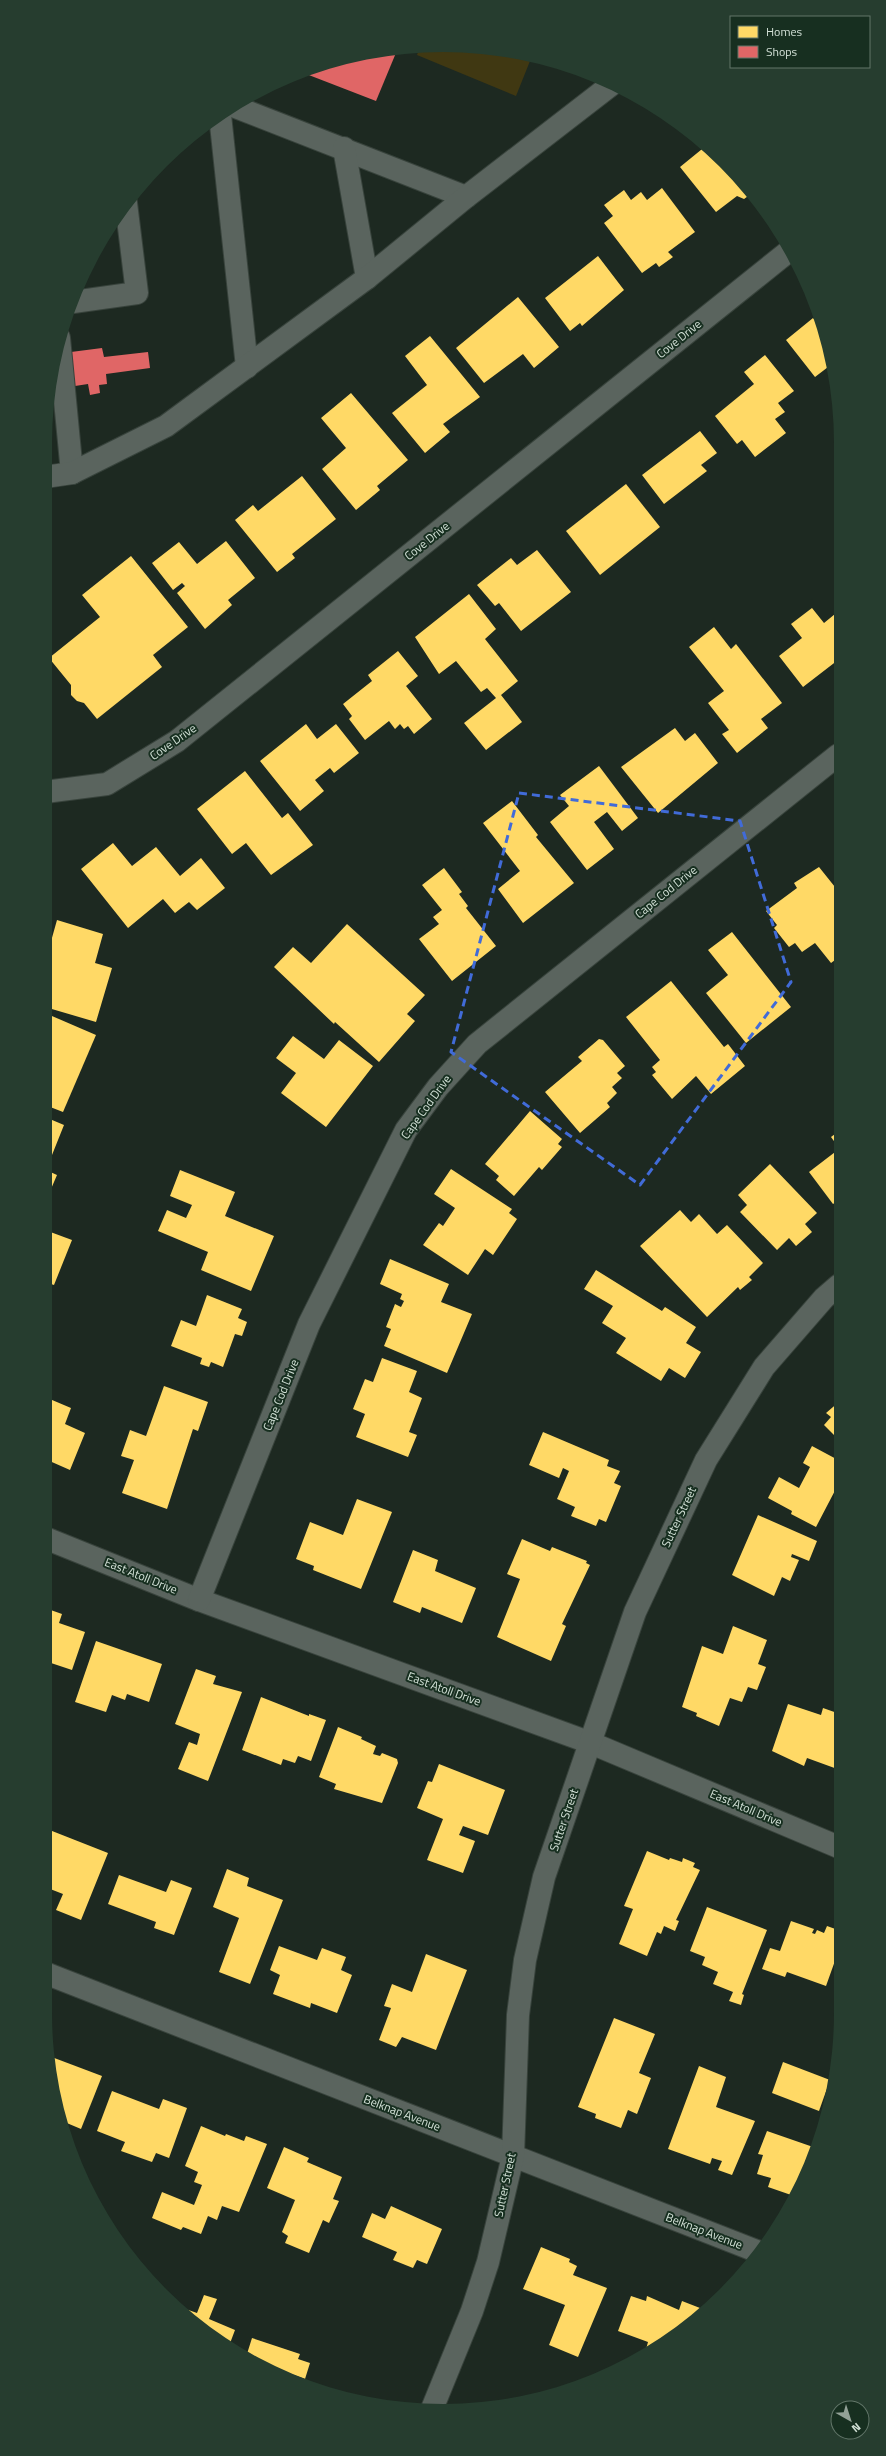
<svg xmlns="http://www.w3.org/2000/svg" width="886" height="2456" viewBox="0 0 886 2456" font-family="'Titillium Web',sans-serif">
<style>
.green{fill:#403812}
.homes{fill:#ffd966}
.shops{fill:#e06666}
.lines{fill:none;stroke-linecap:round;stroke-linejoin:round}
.minor-casing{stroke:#38433c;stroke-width:24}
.minor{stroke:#5a645e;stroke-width:22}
.marked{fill:none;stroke:#416bd8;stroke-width:3;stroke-dasharray:8 5;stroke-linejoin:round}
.labels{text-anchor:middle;stroke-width:4;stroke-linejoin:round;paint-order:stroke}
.street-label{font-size:12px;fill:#d3e1d7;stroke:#172f20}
</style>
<rect width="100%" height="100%" fill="#1d2921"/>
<path class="green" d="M 469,46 L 532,56 L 516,96 L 417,55 L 420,47 Z"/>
<g class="homes">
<path d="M 707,145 L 742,180 L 751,194 L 744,199 L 737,196 L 716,212 L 680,167 Z"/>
<path d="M 662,188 L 695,232 L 668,252 L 673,257 L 659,267 L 656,263 L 642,273 L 604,223 L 613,216 L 604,205 L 624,190 L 631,200 L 641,192 L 647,200 Z"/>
<path d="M 598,256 L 624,290 L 582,326 L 580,323 L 570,331 L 545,298 Z"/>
<path d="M 518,297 L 559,347 L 534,368 L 523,354 L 484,383 L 456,348 Z"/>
<path d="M 813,318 L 818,324 L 821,322 L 827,340 L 832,364 L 815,377 L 786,340 Z"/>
<path d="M 430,336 L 480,397 L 443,424 L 450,432 L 425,453 L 392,413 L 427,385 L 405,356 Z"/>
<path d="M 765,355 L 794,391 L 778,403 L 785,412 L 775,419 L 786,433 L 755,457 L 742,440 L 737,444 L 715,416 L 754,384 L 744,372 Z"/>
<path d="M 351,393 L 408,460 L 377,486 L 380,490 L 356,510 L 322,469 L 346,448 L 321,418 Z"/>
<path d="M 700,431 L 717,453 L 701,465 L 707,471 L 664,504 L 642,475 Z"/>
<path d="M 302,476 L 336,519 L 292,554 L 295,558 L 277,572 L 235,520 L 253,505 L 258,511 Z"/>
<path d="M 626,484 L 660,527 L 600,575 L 566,531 Z"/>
<path d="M 226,541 L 255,578 L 228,600 L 232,605 L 205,629 L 177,593 L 185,586 L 182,583 L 173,590 L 152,563 L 179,542 L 197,564 Z"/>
<path d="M 537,550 L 571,592 L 521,631 L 499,603 L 495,606 L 477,585 L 511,558 L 517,565 Z"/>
<path d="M 131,556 L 188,627 L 153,655 L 162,667 L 97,719 L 84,703 L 77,701 L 71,695 L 71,685 L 49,658 L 100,617 L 82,595 Z"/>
<path d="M 469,594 L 496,629 L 485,639 L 518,681 L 501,695 L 522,722 L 486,750 L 464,723 L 496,698 L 487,688 L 481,692 L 456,661 L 439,674 L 415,637 Z"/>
<path d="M 812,608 L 824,623 L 835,614 L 838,619 L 838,660 L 803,687 L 779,656 L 802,638 L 791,624 Z"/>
<path d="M 714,627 L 731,649 L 736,644 L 782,703 L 761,719 L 768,728 L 737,753 L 722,734 L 729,730 L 708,703 L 724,691 L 689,647 Z"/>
<path d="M 398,651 L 418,676 L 406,686 L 432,719 L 414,734 L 408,726 L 404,729 L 400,724 L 395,729 L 389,721 L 365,740 L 349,719 L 352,716 L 343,704 L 372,681 L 368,675 Z"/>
<path d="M 306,724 L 317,739 L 336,724 L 359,753 L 334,773 L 330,768 L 315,780 L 324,791 L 300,811 L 260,761 Z"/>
<path d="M 675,728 L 685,741 L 695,733 L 718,763 L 658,813 L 621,767 Z"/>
<path d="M 599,766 L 638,818 L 622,831 L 607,812 L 594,822 L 614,849 L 587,870 L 550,822 L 569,806 L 560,795 Z"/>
<path d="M 245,771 L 282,818 L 288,813 L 313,845 L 271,875 L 246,843 L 232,854 L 197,809 Z"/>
<path d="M 512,801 L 538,835 L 536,837 L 574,883 L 523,923 L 498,889 L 520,871 L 483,823 Z"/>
<path d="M 113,843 L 132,866 L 156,847 L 180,876 L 201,858 L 225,888 L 197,910 L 189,902 L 175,913 L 163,899 L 128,928 L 81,869 Z"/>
<path d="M 819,867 L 839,892 L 839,908 L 835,911 L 839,916 L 839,957 L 831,963 L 815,943 L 802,952 L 795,943 L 789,947 L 774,928 L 777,925 L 766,911 L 797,888 L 794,883 Z"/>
<path d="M 444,868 L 462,892 L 459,894 L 468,906 L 466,908 L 496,946 L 452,981 L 419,939 L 439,924 L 433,917 L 442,910 L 422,885 Z"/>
<path d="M 57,920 L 103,934 L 95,963 L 112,968 L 96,1022 L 45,1007 L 45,970 L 52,953 L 48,952 Z"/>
<path d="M 347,924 L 425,995 L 407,1014 L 415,1021 L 379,1062 L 335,1022 L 334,1024 L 274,967 L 293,947 L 311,963 Z"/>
<path d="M 732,932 L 791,1007 L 746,1043 L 706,993 L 728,975 L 708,950 Z"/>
<path d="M 671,981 L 724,1047 L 728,1044 L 745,1066 L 711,1094 L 696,1076 L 672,1099 L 652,1075 L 656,1072 L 652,1067 L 660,1060 L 626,1017 Z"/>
<path d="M 45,1013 L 96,1035 L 63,1112 L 45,1105 Z"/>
<path d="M 293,1036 L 324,1059 L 339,1040 L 373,1066 L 326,1127 L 281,1093 L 296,1073 L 276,1058 Z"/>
<path d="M 599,1039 L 603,1040 L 625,1066 L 617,1073 L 622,1078 L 612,1087 L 617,1093 L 607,1103 L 610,1107 L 580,1133 L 545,1092 L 582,1061 L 578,1057 Z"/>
<path d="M 530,1111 L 562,1139 L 558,1144 L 562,1147 L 542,1170 L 539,1167 L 514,1196 L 496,1180 L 499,1176 L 485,1164 Z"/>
<path d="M 45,1117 L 64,1125 L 46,1170 L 57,1175 L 45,1203 Z"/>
<path d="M 839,1131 L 839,1148 L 831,1137 Z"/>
<path d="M 839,1149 L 839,1200 L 833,1204 L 809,1172 Z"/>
<path d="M 770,1164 L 817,1213 L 805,1224 L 812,1232 L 796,1246 L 789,1238 L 777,1250 L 740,1212 L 747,1205 L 738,1195 Z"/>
<path d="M 451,1169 L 512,1209 L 509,1213 L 517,1219 L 493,1255 L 485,1249 L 468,1275 L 423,1245 L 439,1223 L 443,1226 L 455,1208 L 434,1194 Z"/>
<path d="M 180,1170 L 235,1192 L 225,1216 L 274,1236 L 251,1291 L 201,1270 L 208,1252 L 158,1231 L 167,1210 L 186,1218 L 192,1205 L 170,1196 Z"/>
<path d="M 680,1210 L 691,1222 L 699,1214 L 717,1234 L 727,1225 L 763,1263 L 749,1277 L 752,1280 L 740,1290 L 738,1287 L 707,1317 L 640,1246 Z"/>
<path d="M 45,1230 L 72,1240 L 54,1285 L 45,1282 Z"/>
<path d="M 390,1259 L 449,1284 L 441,1302 L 472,1314 L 447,1373 L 384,1346 L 391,1329 L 386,1327 L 395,1304 L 401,1307 L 404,1301 L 400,1299 L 402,1294 L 380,1284 Z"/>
<path d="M 596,1270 L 662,1311 L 665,1307 L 696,1327 L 686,1343 L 701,1352 L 685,1378 L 669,1368 L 661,1381 L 616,1353 L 626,1338 L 602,1323 L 613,1306 L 584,1289 Z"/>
<path d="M 207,1295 L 242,1309 L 238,1318 L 247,1322 L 242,1336 L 235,1334 L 223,1367 L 211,1362 L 209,1367 L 200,1364 L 202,1358 L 171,1346 L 181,1320 L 196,1326 Z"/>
<path d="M 382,1358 L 417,1371 L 409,1392 L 422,1398 L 409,1432 L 417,1435 L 408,1457 L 356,1437 L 365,1414 L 353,1409 L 365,1379 L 373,1382 Z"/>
<path d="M 164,1386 L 208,1402 L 198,1431 L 193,1429 L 167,1509 L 122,1493 L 134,1460 L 121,1456 L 130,1430 L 146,1436 Z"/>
<path d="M 45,1397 L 71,1408 L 65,1424 L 85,1433 L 70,1470 L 45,1459 Z"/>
<path d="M 840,1401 L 840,1441 L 824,1425 L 831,1417 L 826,1413 Z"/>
<path d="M 543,1432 L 609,1460 L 607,1466 L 620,1471 L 614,1483 L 621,1486 L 606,1522 L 599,1519 L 596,1526 L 571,1516 L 575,1507 L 557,1499 L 569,1471 L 563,1468 L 559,1478 L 529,1465 Z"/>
<path d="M 812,1446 L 840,1461 L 840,1481 L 816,1527 L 791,1514 L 792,1511 L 768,1498 L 779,1477 L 799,1488 L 810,1467 L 803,1463 Z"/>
<path d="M 357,1499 L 392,1512 L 361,1589 L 313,1570 L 314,1566 L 296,1559 L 310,1522 L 343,1535 Z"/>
<path d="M 758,1515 L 817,1541 L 809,1561 L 792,1554 L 791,1557 L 799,1560 L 790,1581 L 782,1577 L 774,1596 L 732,1575 Z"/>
<path d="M 522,1539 L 550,1551 L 552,1547 L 587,1561 L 586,1563 L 590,1565 L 562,1624 L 566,1626 L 551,1661 L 497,1637 L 520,1579 L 507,1574 Z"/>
<path d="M 413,1550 L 438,1560 L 435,1571 L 476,1588 L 462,1623 L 422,1607 L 420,1613 L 393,1602 Z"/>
<path d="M 45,1608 L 62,1614 L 59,1623 L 85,1632 L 72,1670 L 45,1661 Z"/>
<path d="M 733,1626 L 767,1640 L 758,1664 L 766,1667 L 757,1690 L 748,1687 L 742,1702 L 730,1698 L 719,1726 L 696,1716 L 697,1713 L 682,1707 L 702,1646 L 723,1654 Z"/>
<path d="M 96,1641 L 162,1664 L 149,1702 L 127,1694 L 125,1700 L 112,1695 L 106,1712 L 75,1702 Z"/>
<path d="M 196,1669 L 216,1676 L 213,1684 L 242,1692 L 208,1781 L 178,1769 L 189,1742 L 197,1745 L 200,1734 L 175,1724 Z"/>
<path d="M 261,1697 L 309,1716 L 309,1714 L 326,1720 L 311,1761 L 298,1756 L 295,1763 L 283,1759 L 281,1765 L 242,1750 Z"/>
<path d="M 788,1704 L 821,1715 L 823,1708 L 840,1714 L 840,1770 L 807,1758 L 804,1766 L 772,1751 Z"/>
<path d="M 338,1727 L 362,1737 L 361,1739 L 376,1746 L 373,1754 L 380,1756 L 382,1753 L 397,1759 L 398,1763 L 382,1803 L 334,1789 L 336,1784 L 319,1777 Z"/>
<path d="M 439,1764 L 505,1790 L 488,1835 L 463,1826 L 459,1835 L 475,1841 L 463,1873 L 427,1860 L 443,1819 L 417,1808 L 428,1781 L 432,1782 Z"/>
<path d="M 47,1829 L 108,1853 L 81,1920 L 56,1910 L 63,1894 L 45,1887 L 45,1834 Z"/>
<path d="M 647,1851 L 669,1860 L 670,1858 L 682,1862 L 683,1858 L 695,1863 L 693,1867 L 700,1870 L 676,1920 L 679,1921 L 675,1931 L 664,1926 L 661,1934 L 657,1932 L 647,1956 L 619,1944 L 633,1909 L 624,1906 Z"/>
<path d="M 227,1869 L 249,1878 L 247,1886 L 283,1900 L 250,1984 L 219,1972 L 239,1918 L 213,1907 Z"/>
<path d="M 119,1875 L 166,1892 L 171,1880 L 192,1888 L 174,1935 L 154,1928 L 156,1922 L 108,1904 Z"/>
<path d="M 707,1907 L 767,1930 L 742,1994 L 744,1995 L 741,2005 L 729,2001 L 733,1992 L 713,1984 L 718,1972 L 702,1965 L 705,1957 L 690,1951 Z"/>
<path d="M 791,1921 L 814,1929 L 812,1933 L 815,1934 L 817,1930 L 824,1933 L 827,1926 L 841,1931 L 841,1944 L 826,1986 L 787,1972 L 785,1977 L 762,1969 L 770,1948 L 780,1951 Z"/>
<path d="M 279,1946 L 317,1960 L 322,1948 L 346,1957 L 341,1970 L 352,1975 L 337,2013 L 311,2003 L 310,2008 L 273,1994 L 280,1975 L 270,1970 Z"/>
<path d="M 426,1954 L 467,1970 L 436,2050 L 402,2037 L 396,2047 L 379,2040 L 391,2008 L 384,2006 L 392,1984 L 412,1992 Z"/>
<path d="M 614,2018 L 655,2034 L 639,2073 L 651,2078 L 637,2114 L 628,2110 L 621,2128 L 595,2118 L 596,2114 L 578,2107 Z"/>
<path d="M 49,2056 L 102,2076 L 81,2129 L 62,2121 L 53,2090 Z"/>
<path d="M 783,2062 L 830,2080 L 819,2111 L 772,2093 Z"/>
<path d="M 699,2066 L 726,2077 L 716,2107 L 755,2121 L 732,2175 L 718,2170 L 722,2161 L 712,2158 L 710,2164 L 668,2149 Z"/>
<path d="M 112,2091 L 159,2109 L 163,2099 L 187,2108 L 169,2158 L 156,2153 L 152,2162 L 121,2151 L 125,2142 L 97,2131 Z"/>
<path d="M 201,2126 L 225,2136 L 226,2134 L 244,2141 L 246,2136 L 267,2144 L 239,2212 L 222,2206 L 217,2220 L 208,2216 L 201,2234 L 183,2227 L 181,2230 L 152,2218 L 162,2192 L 194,2205 L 202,2185 L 194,2182 L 198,2172 L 185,2166 Z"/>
<path d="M 767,2131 L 816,2148 L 811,2166 L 794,2196 L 768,2187 L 771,2178 L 757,2174 L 763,2155 L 758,2154 Z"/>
<path d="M 284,2147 L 309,2158 L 307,2162 L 342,2177 L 333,2199 L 339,2201 L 329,2223 L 323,2220 L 309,2253 L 285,2243 L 288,2236 L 282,2232 L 295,2200 L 267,2188 Z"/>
<path d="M 391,2206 L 442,2229 L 427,2264 L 417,2260 L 413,2268 L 393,2260 L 397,2252 L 362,2237 L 372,2213 L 385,2219 Z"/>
<path d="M 541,2247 L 570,2259 L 569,2262 L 577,2266 L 573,2275 L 607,2288 L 578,2357 L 549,2345 L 565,2305 L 523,2289 Z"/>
<path d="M 204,2295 L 217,2299 L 209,2319 L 235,2330 L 229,2346 L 201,2329 L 179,2309 L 180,2307 L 197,2313 Z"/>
<path d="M 631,2296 L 646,2301 L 647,2296 L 679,2310 L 682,2301 L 700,2308 L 697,2317 L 664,2344 L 647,2354 L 645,2353 L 648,2342 L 618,2331 Z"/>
<path d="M 252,2338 L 300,2354 L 298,2359 L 310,2363 L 305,2379 L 291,2374 L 290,2379 L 267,2370 L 246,2357 Z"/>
</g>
<g class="shops">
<path d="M 391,48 L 398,48 L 376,101 L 301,72 L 315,66 Z"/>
<path d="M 102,348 L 104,357 L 148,352 L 150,368 L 106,374 L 107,384 L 99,385 L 100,393 L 90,395 L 88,384 L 75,386 L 71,352 Z"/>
</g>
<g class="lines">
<g class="minor-casing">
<g id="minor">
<path d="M 233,106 L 466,197"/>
<path d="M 220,115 L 247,367"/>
<path d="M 344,148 L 367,278"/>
<path d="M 73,302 L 137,293 L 126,203"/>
<path d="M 59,338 L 72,473"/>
<path d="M 45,477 L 72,473 L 166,426 L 367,278 L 466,197 L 611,85"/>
<path d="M 45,792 L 107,784 L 177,741 L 789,251"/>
<path d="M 45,1538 L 199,1600 L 591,1743 L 841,1848"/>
<path d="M 199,1600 L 309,1324 L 406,1130 L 438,1087 L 477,1044 L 838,755"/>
<path d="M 45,1973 L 759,2252"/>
<path d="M 432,2409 L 472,2311 L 488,2262 L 513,2156 L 518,2015 L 525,1960 L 544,1877 L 635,1612 L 706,1460 L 764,1367 L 824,1298 L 839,1285"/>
</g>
</g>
<use href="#minor" class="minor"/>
</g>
<path class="marked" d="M 519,793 L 740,821 L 791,982 L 640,1185 L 451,1052 Z"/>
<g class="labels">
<g class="street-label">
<text transform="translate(679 339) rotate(-39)" y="4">Cove Drive</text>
<text transform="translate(427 541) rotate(-39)" y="4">Cove Drive</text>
<text transform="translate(173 742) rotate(-35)" y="4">Cove Drive</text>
<text transform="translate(666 892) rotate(-39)" y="4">Cape Cod Drive</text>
<text transform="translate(426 1107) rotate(-54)" y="4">Cape Cod Drive</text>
<text transform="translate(281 1395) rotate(-68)" y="4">Cape Cod Drive</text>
<text transform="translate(679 1517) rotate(-65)" y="4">Sutter Street</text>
<text transform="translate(141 1576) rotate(22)" y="4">East Atoll Drive</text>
<text transform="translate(444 1689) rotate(20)" y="4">East Atoll Drive</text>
<text transform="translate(746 1808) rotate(23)" y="4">East Atoll Drive</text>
<text transform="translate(564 1820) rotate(-71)" y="4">Sutter Street</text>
<text transform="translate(402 2113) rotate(21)" y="4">Belknap Avenue</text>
<text transform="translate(505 2185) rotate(-78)" y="4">Sutter Street</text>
<text transform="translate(704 2231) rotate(21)" y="4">Belknap Avenue</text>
</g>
</g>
<path d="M0 0H886V2456H0ZM443 52H443A391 391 0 0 1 834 443V2013A391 391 0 0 1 443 2404H443A391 391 0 0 1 52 2013V443A391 391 0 0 1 443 52Z" fill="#263d2f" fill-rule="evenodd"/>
<rect x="730" y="16" width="140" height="52" fill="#172f20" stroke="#627669"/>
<rect x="738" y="26" width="20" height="12" fill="#ffd966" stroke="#627669"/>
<text x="766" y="36" font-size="12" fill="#d3e1d7">Homes</text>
<rect x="738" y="46" width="20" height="12" fill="#e06666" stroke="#627669"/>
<text x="766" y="56" font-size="12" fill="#d3e1d7">Shops</text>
<g transform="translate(850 2420) rotate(141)"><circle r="19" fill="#172f20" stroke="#627669"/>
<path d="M0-3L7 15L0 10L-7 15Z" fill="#93a197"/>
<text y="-6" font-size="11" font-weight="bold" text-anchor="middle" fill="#d3e1d7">N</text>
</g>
</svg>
